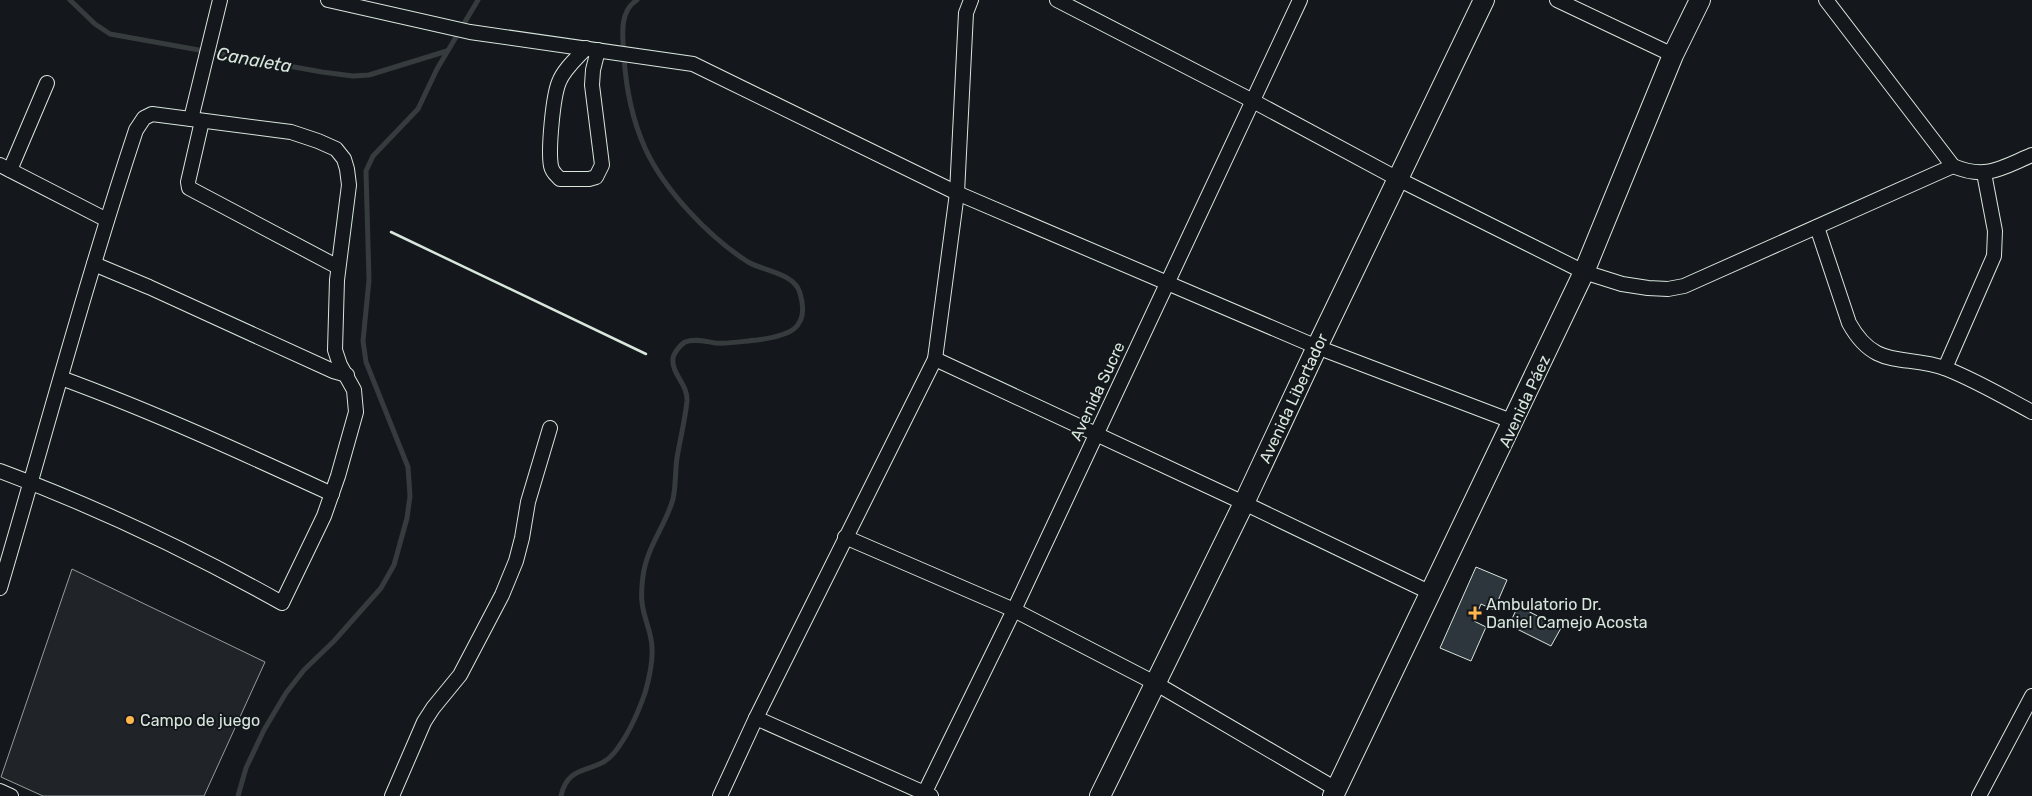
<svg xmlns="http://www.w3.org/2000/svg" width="2032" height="796" viewBox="0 0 2032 796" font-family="Rubik,sans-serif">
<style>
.green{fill:#202428;stroke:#939e99}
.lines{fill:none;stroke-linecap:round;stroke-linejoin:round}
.stream{stroke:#363b3e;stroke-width:5}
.building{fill:#2c363c;stroke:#d8e6dc}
.street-casing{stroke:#d8e6dc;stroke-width:16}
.secondary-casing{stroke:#d8e6dc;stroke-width:22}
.street{stroke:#14181c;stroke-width:14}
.secondary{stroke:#14181c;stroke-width:20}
.wall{stroke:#d8e6dc;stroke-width:2.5}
.poi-dot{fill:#ffb74d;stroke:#14181c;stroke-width:2}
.labels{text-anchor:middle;stroke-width:4;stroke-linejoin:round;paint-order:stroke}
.street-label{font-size:16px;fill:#d8e6dc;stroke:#14181c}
.poi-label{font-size:16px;fill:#d8e6dc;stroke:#14181c;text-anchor:start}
.water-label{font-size:18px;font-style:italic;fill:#d8e6dc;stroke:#14181c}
</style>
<rect width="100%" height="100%" fill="#14181c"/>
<path class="green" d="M 72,569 L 265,662 L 204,796 L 43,796 L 1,777 Z"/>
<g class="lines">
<g class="stream">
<path d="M 70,0 L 95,24 L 110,34 L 322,72 L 353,76 L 369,75 L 447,51"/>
<path d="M 238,796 L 246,768 L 264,730 L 286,693 L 304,670 L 334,641 L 381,588 L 394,565 L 407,518 L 410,496 L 408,467 L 366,362 L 363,341 L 369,280 L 366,171 L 373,156 L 418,109 L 437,69 L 478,0"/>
<path d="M 561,796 C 568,762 596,775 614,753 C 627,737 638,713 645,693 C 649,679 653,663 652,648 C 652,632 643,617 642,602 C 641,594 642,584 643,576 C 647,546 666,525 673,499 C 676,486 675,471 677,458 C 680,439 685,421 687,401 C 688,384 671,374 673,358 C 674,353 680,345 685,342 C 695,338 707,342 716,343 C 730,344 744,341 757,340 C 787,336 811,330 800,293 C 794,273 764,271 748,262 C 709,237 664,190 645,148 C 632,119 626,88 624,57 C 623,38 618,12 637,0"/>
</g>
</g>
<g class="building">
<path d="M 1476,567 L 1507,580 L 1494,610 L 1481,604 L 1474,621 L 1486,627 L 1471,661 L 1440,648 Z"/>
<path d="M 1518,606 L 1561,628 L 1551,646 L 1509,625 Z"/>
</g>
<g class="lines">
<g class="street-casing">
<g id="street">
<path d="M 328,0 L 470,32 L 693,64 L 957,193 L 1317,347 L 1514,422"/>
<path d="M 1057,0 L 1253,101 L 1398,179 L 1584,272 L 1622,284 L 1648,288 L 1668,289 L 1684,286 L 1953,166"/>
<path d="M 1557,0 L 1673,55"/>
<path d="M 1826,0 L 1953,166 C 1986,180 2001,168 2032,155"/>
<path d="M 586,48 C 577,58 564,69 559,82 C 553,96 548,150 551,166 C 552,172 556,175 560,179 L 589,179 L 596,177 L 602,165 L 592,85 L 593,70 L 598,50"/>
<path d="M 191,119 L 220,0"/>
<path d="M 202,121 L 188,182 L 189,188 L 338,267"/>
<path d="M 0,165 L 107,220"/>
<path d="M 10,170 L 47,83"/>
<path d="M 1817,227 L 1849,323 C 1876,372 1905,353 1947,369 C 1977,381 2004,397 2032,412"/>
<path d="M 94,264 L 149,287 L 333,371 L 347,375"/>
<path d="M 935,359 L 1244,503 L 1431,593"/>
<path d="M 1945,368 L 1994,256 L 1995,231 L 1984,173"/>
<path d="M 61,378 C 154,412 243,453 332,494"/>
<path d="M 0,471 C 97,507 191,552 282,603 L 324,516 L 338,476 L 356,412 L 354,390 L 340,365 L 335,350 L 337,280 L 349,185 L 347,169 L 344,159 L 336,149 L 318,141 L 291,132 L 152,114 L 144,118 L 136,130 C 86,281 45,435 0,588"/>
<path d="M 845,537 L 1014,610 L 1155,683 L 1336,789"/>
<path d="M 756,718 L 931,796"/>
<path d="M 0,791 L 11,796"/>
<path d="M 392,796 L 424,722 L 433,708 L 460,675 L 502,595 L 516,561 L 522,538 L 528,502 L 550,428"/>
<path d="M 720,796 L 756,718 L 935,359 L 957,193 L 966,13 L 971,0"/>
<path d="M 923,796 L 1014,610 L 1300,0"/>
<path d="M 1979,796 L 2032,696"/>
</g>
</g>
<g class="secondary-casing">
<g id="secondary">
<path d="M 1100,796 L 1244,503 L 1317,347 L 1484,0"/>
<path d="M 1333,796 L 1584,272 L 1673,55 L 1700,0"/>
</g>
</g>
<use href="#street" class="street"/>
<use href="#secondary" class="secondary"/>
<path class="wall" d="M 391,232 L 646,354"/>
</g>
<g class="poi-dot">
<path d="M1472.5 605.5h5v5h5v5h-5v5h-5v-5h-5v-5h5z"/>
<circle cx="130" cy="720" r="5"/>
</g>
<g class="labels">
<g class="street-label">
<text transform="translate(1097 391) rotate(-65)" y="6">Avenida Sucre</text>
<text transform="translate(1293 398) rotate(-65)" y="6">Avenida Libertador</text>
<text transform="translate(1524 401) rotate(-65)" y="6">Avenida Páez</text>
</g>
<g class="poi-label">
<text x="1486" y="610">Ambulatorio Dr.<tspan x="1486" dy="18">Daniel Camejo Acosta</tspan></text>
<text x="140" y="726">Campo de juego</text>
</g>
<g class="water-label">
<text transform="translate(254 60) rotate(10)" y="6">Canaleta</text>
</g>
</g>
</svg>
